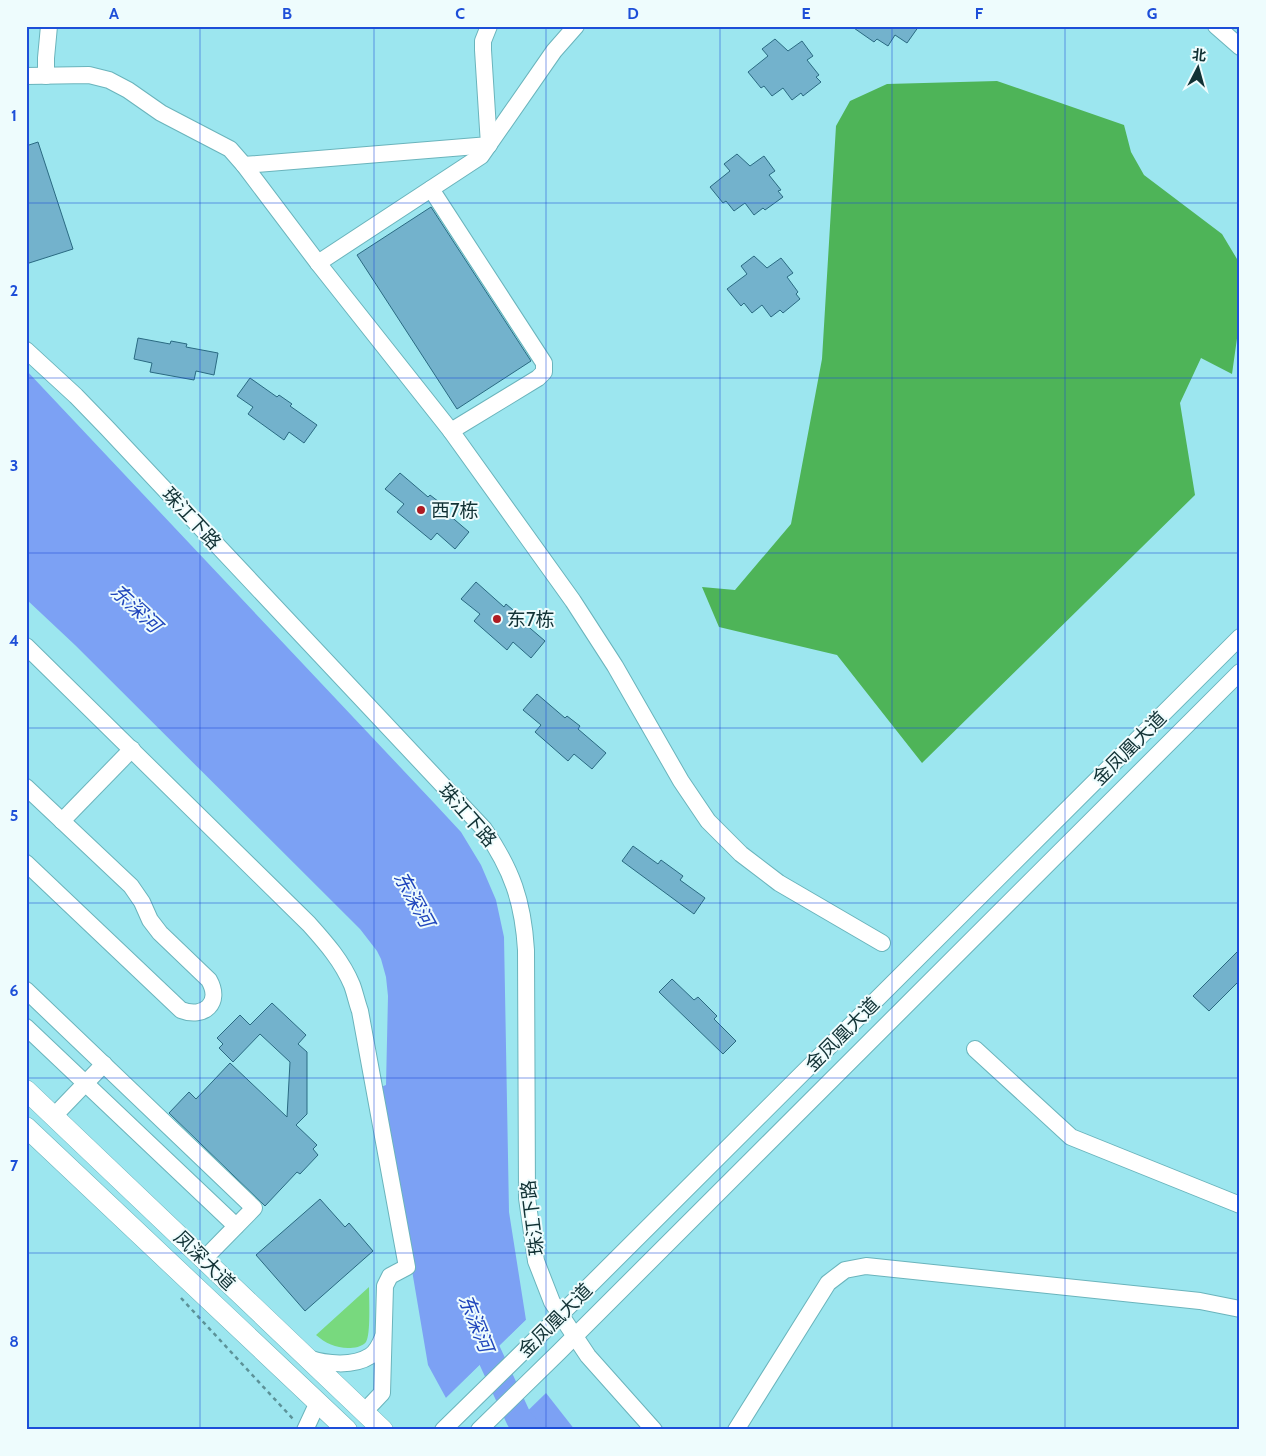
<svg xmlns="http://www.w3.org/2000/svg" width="1266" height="1456" viewBox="0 0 1266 1456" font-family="Cabin,'Noto Sans SC',sans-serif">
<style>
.green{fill:#78d97e}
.forest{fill:#4eb458}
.water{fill:#7ca1f4}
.pier{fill:#9ce6ef}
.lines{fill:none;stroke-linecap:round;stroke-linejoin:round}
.river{stroke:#7ca1f4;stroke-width:26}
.building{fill:#73b2cc;stroke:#2a6a82}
.minor-casing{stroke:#6ab4bc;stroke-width:18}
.major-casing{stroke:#6ab4bc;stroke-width:21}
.path{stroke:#5c9298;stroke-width:2.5;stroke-dasharray:4 4;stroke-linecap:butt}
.minor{stroke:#fff;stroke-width:16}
.major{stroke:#fff;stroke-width:20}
.grid{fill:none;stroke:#1d4ed8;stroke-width:1;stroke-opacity:0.55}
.poi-dot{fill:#ae1c23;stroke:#eefcfd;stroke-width:2}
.labels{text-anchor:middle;stroke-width:4;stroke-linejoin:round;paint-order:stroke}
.poi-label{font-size:19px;fill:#123235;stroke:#eefcfd;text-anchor:start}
.street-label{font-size:19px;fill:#123235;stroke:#eefcfd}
.water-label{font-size:20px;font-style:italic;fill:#2046bc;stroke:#eefcfd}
.neatline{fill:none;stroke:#1d4ed8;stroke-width:2}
.grid-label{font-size:16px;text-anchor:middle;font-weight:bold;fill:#1d4ed8}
</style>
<rect width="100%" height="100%" fill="#9ce6ef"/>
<path class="green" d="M 369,1287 C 369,1298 371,1335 366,1342 C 362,1347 354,1348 348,1348 C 336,1348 325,1343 316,1335 Z"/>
<path class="forest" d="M 997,81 L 1124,125 L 1131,152 L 1144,175 L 1222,234 L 1240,264 L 1240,317 L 1232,374 L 1201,358 L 1180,403 L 1195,495 L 922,763 L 837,655 L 719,627 L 702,587 L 735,590 L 791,524 L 822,359 L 836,126 L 850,101 L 887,84 Z"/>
<g class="water">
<path d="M 26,370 L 435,804 L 461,832 L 481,865 L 496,900 L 504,937 L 509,1212 L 526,1320 L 446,1398 L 428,1365 L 381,1087 L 386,1085 L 388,996 L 386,977 L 381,959 L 377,951 L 360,929 L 75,645 L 26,599 Z"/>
<path d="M 546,1393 L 575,1430 L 508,1430 Z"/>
</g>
<path class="pier" d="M 526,1320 L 528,1322 L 448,1400 L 444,1400 Z"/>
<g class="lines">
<path class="river" d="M 475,1324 L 519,1419 L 529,1430"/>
</g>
<g class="building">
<path d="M 851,26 L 919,26 L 907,43 L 895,35 L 888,46 L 877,39 L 874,42 Z"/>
<path d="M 775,39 L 788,51 L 802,41 L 813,56 L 807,60 L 819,75 L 816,77 L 821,82 L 803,96 L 801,93 L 792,100 L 783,88 L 772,96 L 764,86 L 761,88 L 748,72 L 768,56 L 762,49 Z"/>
<path d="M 38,142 L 73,249 L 26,264 L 26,146 Z"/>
<path d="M 737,154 L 750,166 L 764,156 L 775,171 L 769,175 L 781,190 L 778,191 L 783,197 L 765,210 L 763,208 L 754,215 L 745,203 L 734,211 L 726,201 L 723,203 L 710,187 L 730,171 L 724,164 Z"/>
<path d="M 431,207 L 531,361 L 457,409 L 357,255 Z"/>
<path d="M 754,256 L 767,268 L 781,258 L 793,273 L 787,277 L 798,292 L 796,294 L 800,299 L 783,313 L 780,310 L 771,317 L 762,305 L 752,313 L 744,303 L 741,306 L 727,289 L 747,274 L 741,266 Z"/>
<path d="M 138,338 L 170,344 L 171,341 L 187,344 L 186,347 L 218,353 L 214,375 L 196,371 L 194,380 L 150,372 L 152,363 L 134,359 Z"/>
<path d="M 250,378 L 277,397 L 279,395 L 292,404 L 290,406 L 317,425 L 304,443 L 289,432 L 284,440 L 248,414 L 253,407 L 237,396 Z"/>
<path d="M 400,473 L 428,497 L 430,495 L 443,505 L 441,508 L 469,532 L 455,549 L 437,533 L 431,540 L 397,512 L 404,504 L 385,489 Z"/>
<path d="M 476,582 L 504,607 L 506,604 L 519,615 L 517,617 L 545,641 L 531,658 L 513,642 L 507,650 L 474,621 L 480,614 L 461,599 Z"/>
<path d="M 537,694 L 565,718 L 567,716 L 580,726 L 578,729 L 606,753 L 592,769 L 574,754 L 568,761 L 535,732 L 541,725 L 523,710 Z"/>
<path d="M 633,846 L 658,864 L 661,860 L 683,876 L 680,880 L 705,898 L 694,914 L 622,861 Z"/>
<path d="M 1240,949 L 1240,980 L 1209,1011 L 1193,996 Z"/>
<path d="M 672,979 L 694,1000 L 698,997 L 717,1016 L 714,1019 L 736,1041 L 723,1054 L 659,992 Z"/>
<path d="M 272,1003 L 306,1035 L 298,1044 L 307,1052 L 307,1114 L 296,1125 L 317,1145 L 313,1149 L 318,1155 L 300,1174 L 297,1172 L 265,1206 L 169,1113 L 189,1092 L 196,1099 L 230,1063 L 287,1117 L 290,1062 L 260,1034 L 233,1062 L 219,1048 L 223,1044 L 217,1038 L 240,1015 L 250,1025 Z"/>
<path d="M 320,1199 L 345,1227 L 349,1223 L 373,1251 L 305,1311 L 256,1255 Z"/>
</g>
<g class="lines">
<g class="minor-casing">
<g id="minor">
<path d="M 1216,26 L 1240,47"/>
<path d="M 26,76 L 89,75 L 109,80 L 128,90 L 161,113 L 230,149 L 244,165 L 318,263 L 451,431 L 573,601 L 615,666 L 681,781 L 708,821 L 741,854 L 779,883 L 882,943"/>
<path d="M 46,76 L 46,58 L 49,26"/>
<path d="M 244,165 L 489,145 L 483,50 L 483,41 L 489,26"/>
<path d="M 431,189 L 544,363 L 544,372 L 538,378 L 451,431"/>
<path d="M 318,263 L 481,156 L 554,51 L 576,26"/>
<path d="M 26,350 L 76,396 L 107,428 L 484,829 C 512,870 523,901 526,950 L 527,1198 L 536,1261 L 552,1302 L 588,1356 L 654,1430"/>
<path d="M 26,646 L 309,924 C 326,943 342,961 352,985 C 355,993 357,1003 360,1011 L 407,1267 L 390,1276 L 385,1286 L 382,1393 L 364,1412"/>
<path d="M 26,787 L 131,886 L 142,902 L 150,920 L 160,933 L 209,980 C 222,1003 204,1019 181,1010 L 26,863"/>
<path d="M 62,821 L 132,749"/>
<path d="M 26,990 L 254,1208 L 204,1259"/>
<path d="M 26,1027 L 236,1226"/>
<path d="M 975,1049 L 1071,1137 L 1240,1205"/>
<path d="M 54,1116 L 104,1064"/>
<path d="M 308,1358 C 326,1364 353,1367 370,1356 C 377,1352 380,1344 383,1337"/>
<path d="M 305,1430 L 318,1402"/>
<path d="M 443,1430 L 541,1334 L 1240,637"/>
<path d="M 479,1430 L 559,1352 L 1240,672"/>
<path d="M 736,1430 L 828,1283 L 845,1270 L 866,1266 L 1200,1301 L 1240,1309"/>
</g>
</g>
<g class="major-casing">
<g id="major">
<path d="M 26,1090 L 383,1430"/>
<path d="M 26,1127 L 347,1430"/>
</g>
</g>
<path class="path" d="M 181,1298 L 294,1420"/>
<use href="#minor" class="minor"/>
<use href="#major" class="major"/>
</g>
<path class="grid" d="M 200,26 L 200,1430M 374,26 L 374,1430M 546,26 L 546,1430M 720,26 L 720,1430M 892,26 L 892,1430M 1065,26 L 1065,1430M 26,203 L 1240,203M 26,378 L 1240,378M 26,553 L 1240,553M 26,728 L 1240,728M 26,903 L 1240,903M 26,1078 L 1240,1078M 26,1253 L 1240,1253"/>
<g class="poi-dot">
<circle cx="421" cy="510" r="5"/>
<circle cx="497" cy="619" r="5"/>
</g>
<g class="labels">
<g class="poi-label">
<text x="431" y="517">西7栋</text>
<text x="507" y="626">东7栋</text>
</g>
<g class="street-label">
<text transform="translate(192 518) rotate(47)" y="7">珠江下路</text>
<text transform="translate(1129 748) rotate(-45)" y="7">金凤凰大道</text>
<text transform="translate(468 815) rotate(49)" y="7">珠江下路</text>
<text transform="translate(842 1034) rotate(-45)" y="7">金凤凰大道</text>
<text transform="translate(532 1218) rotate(-97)" y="7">珠江下路</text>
<text transform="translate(205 1260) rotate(44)" y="7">凤深大道</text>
<text transform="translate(555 1320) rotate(-45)" y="7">金凤凰大道</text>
</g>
<g class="water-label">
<text transform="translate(136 608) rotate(43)" y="7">东深河</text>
<text transform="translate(414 899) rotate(61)" y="7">东深河</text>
<text transform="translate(476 1323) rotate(68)" y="7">东深河</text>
</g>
</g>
<rect width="1266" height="1456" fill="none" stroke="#eefcfd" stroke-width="55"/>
<g transform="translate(1198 68) rotate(6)" stroke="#eefcfd" stroke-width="4" paint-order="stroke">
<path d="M0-4L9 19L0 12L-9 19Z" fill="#123235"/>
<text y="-8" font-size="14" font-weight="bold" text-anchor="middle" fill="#123235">北</text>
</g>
<rect x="28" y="28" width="1210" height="1400" class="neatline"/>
<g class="grid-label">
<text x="114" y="19">A</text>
<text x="287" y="19">B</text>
<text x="460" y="19">C</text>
<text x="633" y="19">D</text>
<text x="806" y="19">E</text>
<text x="979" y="19">F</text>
<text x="1152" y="19">G</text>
<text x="14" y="121">1</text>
<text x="14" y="296">2</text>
<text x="14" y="471">3</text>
<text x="14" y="646">4</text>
<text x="14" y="821">5</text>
<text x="14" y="996">6</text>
<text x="14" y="1171">7</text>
<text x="14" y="1347">8</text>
</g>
</svg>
